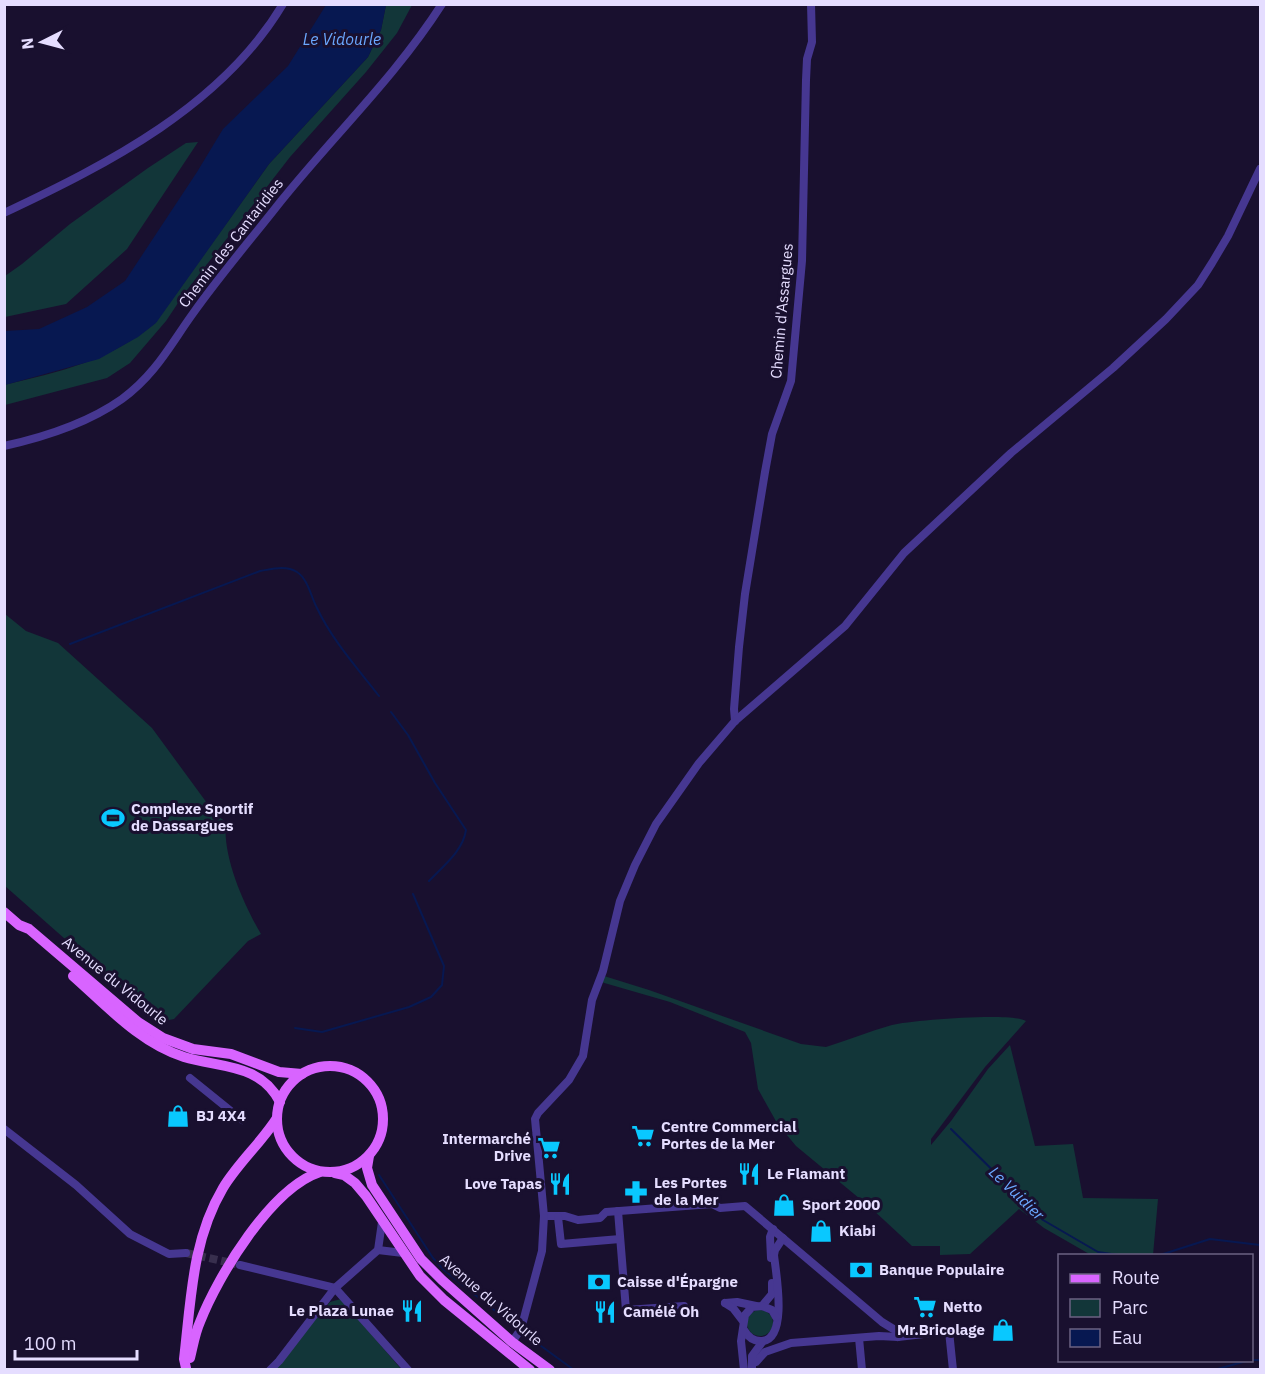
<svg xmlns="http://www.w3.org/2000/svg" width="1265" height="1374" viewBox="0 0 1265 1374" font-family="'IBM Plex Sans',sans-serif">
<style>
.green{fill:#123639}
.water{fill:#071851}
.lines{fill:none;stroke-linecap:round;stroke-linejoin:round}
.stream{stroke:#071851;stroke-width:2}
.minor-tunnel{stroke:#382f4e;stroke-width:8;stroke-dasharray:8 4;stroke-linecap:butt}
.minor{stroke:#463791;stroke-width:8}
.major{stroke:#d864ff;stroke-width:10}
.labels{text-anchor:middle;stroke-width:6;stroke-linejoin:round;paint-order:stroke}
.street-label{font-size:15px;fill:#e5ddff;stroke:#19102f}
.poi-label{font-size:15px;font-weight:bold;fill:#e5ddff;stroke:#19102f;text-anchor:start}
.water-label{font-size:16px;font-style:italic;fill:#6ba8ff;stroke:#19102f}
</style>
<rect width="100%" height="100%" fill="#19102f"/>
<g class="green">
<path d="M 386,5 L 412,5 L 397,33 L 366,72 L 290,157 L 184,294 L 166,321 L 130,363 L 107,378 L 5,405 L 4,385 C 60,372 111,360 155,323 L 269,164 L 368,57 L 381,30 Z"/>
<path d="M 198,142 L 127,249 L 66,304 L 5,317 L 5,276 L 22,264 L 70,224 L 148,168 L 186,143 Z"/>
<path d="M 5,614 L 26,631 L 58,643 L 152,728 L 215,814 L 226,822 C 222,856 244,905 261,934 L 248,941 L 174,1019 L 159,1022 L 5,886 Z"/>
<path d="M 604,976 L 649,990 L 801,1044 L 826,1047 C 848,1040 870,1031 892,1025 C 911,1020 1013,1012 1026,1021 L 985,1067 L 931,1139 L 931,1145 L 951,1121 L 988,1069 L 1010,1045 L 1035,1146 L 1073,1144 L 1083,1198 L 1158,1199 L 1153,1255 L 1091,1255 L 1044,1228 L 1019,1209 L 970,1254 L 940,1255 L 940,1246 L 912,1246 L 871,1208 L 796,1146 L 777,1123 L 758,1089 L 751,1043 L 745,1032 L 670,1002 L 601,982 Z"/>
<path d="M 341,1299 L 401,1369 L 272,1370 L 330,1302 Z"/>
<circle cx="760" cy="1323" r="13"/>
</g>
<path class="water" d="M 326,5 L 386,5 L 381,30 L 368,57 L 269,164 L 156,323 L 138,337 L 99,359 L 5,385 L 5,331 L 39,329 L 87,307 L 125,281 L 197,172 L 223,129 L 288,66 Z"/>
<g class="lines">
<g class="stream">
<path d="M 70,644 L 260,571 C 272,569 286,565 297,572 C 308,579 311,597 317,608 C 332,640 358,669 379,696"/>
<path d="M 391,712 L 408,735 L 435,783 L 466,830 C 463,851 443,866 429,881"/>
<path d="M 295,1028 L 322,1032 L 409,1007 L 431,997 L 442,985 L 444,966 L 413,894"/>
<path d="M 951,1129 L 1043,1220 L 1098,1252 L 1125,1256"/>
<path d="M 379,1175 L 433,1258 L 444,1270 L 514,1326"/>
<path d="M 1157,1256 L 1210,1239 L 1260,1245"/>
<path d="M 526,1335 L 574,1370"/>
<path d="M 1252,1360 L 1260,1360"/>
<path d="M 1214,1370 L 1250,1360"/>
</g>
<path class="minor-tunnel" d="M 186,1253 L 236,1264"/>
<g class="minor">
<path d="M 4,213 C 108,164 222,106 283,4"/>
<path d="M 4,446 C 45,437 88,423 122,399 C 156,374 170,345 194,312 C 221,274 252,238 281,201 C 334,135 396,76 442,4"/>
<path d="M 735,721 L 734,709 L 739,647 L 745,594 L 765,472 L 772,434 L 791,381 L 802,261 L 806,80 L 807,59 L 812,42 L 811,4"/>
<path d="M 190,1078 L 242,1120"/>
<path d="M 4,1129 L 76,1185 L 130,1234 L 169,1254 L 186,1253"/>
<path d="M 618,1211 L 626,1310 L 684,1306"/>
<path d="M 544,1216 L 565,1216 L 578,1220 L 600,1218 L 606,1212 L 712,1204 L 720,1208 L 745,1206 L 882,1322 L 895,1330 L 898,1337"/>
<path d="M 558,1217 L 561,1244 L 620,1239"/>
<path d="M 378,1250 L 403,1253"/>
<path d="M 771,1258 L 770,1237 L 773,1229"/>
<path d="M 240,1265 L 335,1288"/>
<path d="M 335,1288 L 408,1370"/>
<path d="M 725,1303 L 737,1302 L 756,1306"/>
<path d="M 725,1303 L 733,1308 L 743,1321"/>
<path d="M 762,1306 L 772,1294 L 772,1283"/>
<path d="M 744,1330 C 748,1337 754,1342 763,1341 C 788,1337 776,1274 774,1255 L 775,1250 L 783,1238"/>
<path d="M 859,1338 L 862,1370"/>
<path d="M 512,1342 L 521,1329 L 542,1251 L 544,1216 L 535,1119 L 538,1113 L 569,1080 L 583,1056 L 592,1000 L 603,971 L 620,901 L 635,865 L 656,824 L 699,763 L 735,721 L 845,626 L 904,553 L 1011,453 L 1113,368 L 1166,319 L 1198,285 L 1212,263 L 1228,236 L 1260,169"/>
<path d="M 753,1363 L 756,1362 L 765,1352 L 791,1343 L 879,1336 L 898,1337 L 949,1331 L 953,1370"/>
<path d="M 270,1370 L 279,1361 L 335,1288 L 378,1250 L 382,1222"/>
<path d="M 744,1370 L 741,1341 L 745,1315 L 752,1307 L 762,1306 L 772,1310 L 776,1317"/>
<path d="M 752,1370 L 752,1356 L 763,1341"/>
</g>
<g class="major">
<path d="M 4,912 L 19,925 L 29,929 L 138,1022 L 163,1038 L 193,1049 L 231,1054 L 279,1072 L 302,1074"/>
<path d="M 73,976 C 107,1006 140,1043 184,1057 C 220,1068 260,1063 280,1102"/>
<circle cx="330" cy="1119" r="53"/>
<path d="M 369,1156 L 367,1168 L 372,1185 L 421,1259 L 442,1280 L 512,1342 L 550,1370"/>
<path d="M 335,1173 L 344,1175 L 355,1183 L 366,1196 L 420,1276 L 444,1300 L 530,1370"/>
<path d="M 190,1358 C 193,1346 195,1333 200,1322 C 218,1276 271,1188 320,1172"/>
<path d="M 186,1368 L 184,1359 C 191,1300 192,1240 223,1188 C 238,1163 261,1143 277,1118"/>
</g>
</g>
<defs>
<g id="stadium-bare" transform="scale(1.8)"><path d="M0-5a6.5 5 0 1 0 0 10a6.5 5 0 1 0 0-10ZM-3.5-1.8h7v3.6h-7Z" fill="#09c8ff" stroke="#19102f" stroke-width="2.5" paint-order="stroke"/></g>
<g id="shop-bare" transform="scale(1.8)"><path d="M-5-2.5h2.3a2.7 3.5 0 0 1 5.4 0H5L5.5 6h-11ZM-1.5-2.5h3a1.5 2.3 0 0 0-3 0Z" fill="#09c8ff" stroke="#19102f" stroke-width="2.5" paint-order="stroke"/></g>
<g id="supermarket-bare" transform="scale(1.8)"><path d="M-6-5.5h2.5l.6 2H6L4.5 2H-2.5L-4.4-4H-6ZM-1.5 3.2a1.3 1.3 0 1 0 .1 0ZM3 3.2a1.3 1.3 0 1 0 .1 0Z" fill="#09c8ff" stroke="#19102f" stroke-width="2.5" paint-order="stroke"/></g>
<g id="restaurant-bare" transform="scale(1.8)"><path d="M-5-6h1v4h1v-4h1v4h1v-4h1v5L-1.5 .5V6h-2V.5L-5-1ZM5-6V6H3V1.5H1.5Q1.5-4 5-6Z" fill="#09c8ff" stroke="#19102f" stroke-width="2.5" paint-order="stroke"/></g>
<g id="pharmacy-bare" transform="scale(1.8)"><path d="M-2-6h4v4h4v4h-4v4h-4v-4h-4v-4h4Z" fill="#09c8ff" stroke="#19102f" stroke-width="2.5" paint-order="stroke"/></g>
<g id="bank-bare" transform="scale(1.8)"><path d="M-6-4H6V4H-6ZM0-2.3a2.3 2.3 0 1 0 0 4.6a2.3 2.3 0 1 0 0-4.6Z" fill="#09c8ff" stroke="#19102f" stroke-width="2.5" paint-order="stroke"/></g>
</defs>
<g fill-rule="evenodd">
<use href="#stadium-bare" x="113" y="818"/>
<use href="#shop-bare" x="178" y="1116"/>
<use href="#supermarket-bare" x="643" y="1136"/>
<use href="#supermarket-bare" x="549" y="1148"/>
<use href="#restaurant-bare" x="749" y="1174"/>
<use href="#restaurant-bare" x="560" y="1184"/>
<use href="#pharmacy-bare" x="636" y="1192"/>
<use href="#shop-bare" x="784" y="1205"/>
<use href="#shop-bare" x="821" y="1231"/>
<use href="#bank-bare" x="861" y="1270"/>
<use href="#bank-bare" x="599" y="1282"/>
<use href="#supermarket-bare" x="925" y="1307"/>
<use href="#restaurant-bare" x="412" y="1311"/>
<use href="#restaurant-bare" x="605" y="1312"/>
<use href="#shop-bare" x="1003" y="1330"/>
</g>
<g class="labels">
<g class="street-label">
<text transform="translate(231 243) rotate(-52)" y="5">Chemin des Cantaridies</text>
<text transform="translate(782 311) rotate(-85)" y="5">Chemin d'Assargues</text>
<text transform="translate(115 981) rotate(39)" y="5">Avenue du Vidourle</text>
<text transform="translate(491 1300) rotate(41)" y="5">Avenue du Vidourle</text>
</g>
<g class="poi-label">
<text x="131" y="814">Complexe Sportif<tspan x="131" dy="17">de Dassargues</tspan></text>
<text x="196" y="1121">BJ 4X4</text>
<text x="661" y="1132">Centre Commercial<tspan x="661" dy="17">Portes de la Mer</tspan></text>
<text x="531" y="1144" text-anchor="end">Intermarché<tspan x="531" dy="17">Drive</tspan></text>
<text x="767" y="1179">Le Flamant</text>
<text x="654" y="1188">Les Portes<tspan x="654" dy="17">de la Mer</tspan></text>
<text x="542" y="1189" text-anchor="end">Love Tapas</text>
<text x="802" y="1210">Sport 2000</text>
<text x="839" y="1236">Kiabi</text>
<text x="879" y="1275">Banque Populaire</text>
<text x="617" y="1287">Caisse d'Épargne</text>
<text x="943" y="1312">Netto</text>
<text x="394" y="1316" text-anchor="end">Le Plaza Lunae</text>
<text x="623" y="1317">Camélé Oh</text>
<text x="985" y="1335" text-anchor="end">Mr.Bricolage</text>
</g>
<g class="water-label">
<text x="342" y="45">Le Vidourle</text>
<text transform="translate(1017 1193) rotate(44)" y="6">Le Vuidier</text>
</g>
</g>
<rect width="1265" height="1374" fill="none" stroke="#e5ddff" stroke-width="12"/>
<rect x="1058" y="1254" width="195" height="108" fill="#19102f" stroke="#6b6282" stroke-width="1.5"/>
<rect x="1070" y="1274" width="30" height="9" fill="#d864ff" stroke="#6b6282" stroke-width="1.5"/>
<text x="1112" y="1284" font-size="18" fill="#e5ddff">Route</text>
<rect x="1070" y="1299" width="30" height="18" fill="#123639" stroke="#6b6282" stroke-width="1.5"/>
<text x="1112" y="1314" font-size="18" fill="#e5ddff">Parc</text>
<rect x="1070" y="1329" width="30" height="18" fill="#071851" stroke="#6b6282" stroke-width="1.5"/>
<text x="1112" y="1344" font-size="18" fill="#e5ddff">Eau</text>
<g transform="translate(42 42) rotate(264)" stroke="#19102f" stroke-width="4.5" paint-order="stroke">
<path d="M0-4.5L10 22L0 15L-10 22Z" fill="#e5ddff"/>
<text y="-9" font-size="16" font-weight="bold" text-anchor="middle" fill="#e5ddff">N</text>
</g>
<path d="M15 1350v9h122v-9" fill="none" stroke="#e5ddff" stroke-width="3"/>
<text x="24" y="1350" font-size="18" fill="#e5ddff" stroke="#19102f" stroke-width="4.5" paint-order="stroke">100 m</text>
</svg>
